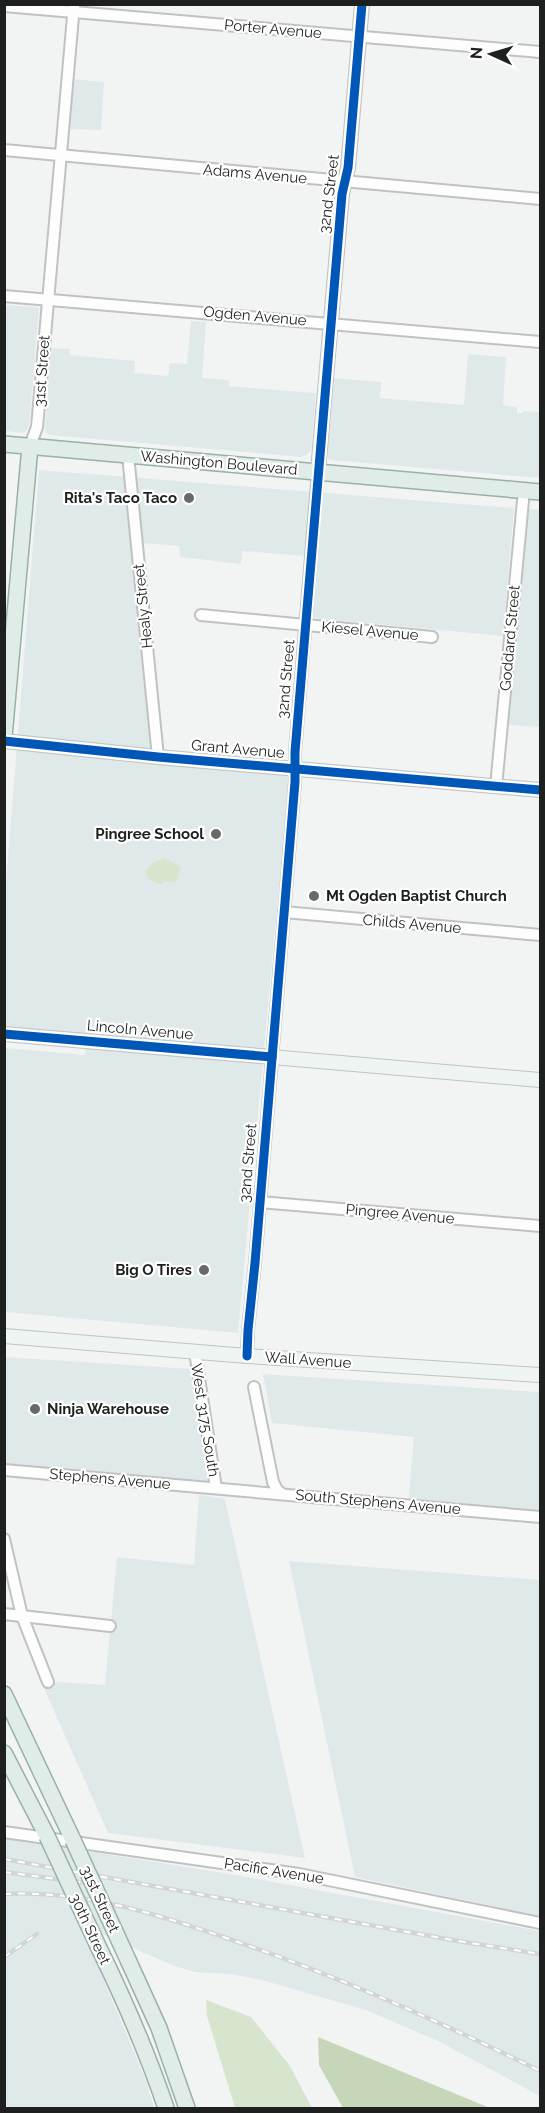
<svg xmlns="http://www.w3.org/2000/svg" width="545" height="2113" viewBox="0 0 545 2113" font-family="Raleway,sans-serif">
<style>
.built{fill:#e0e9e9}
.green{fill:#d7e5ce}
.forest{fill:#c5d7b8}
.lines{fill:none;stroke-linecap:round;stroke-linejoin:round}
.street-casing{stroke:#c0c2c2;stroke-width:14}
.secondary-casing{stroke:#c0c2c2;stroke-width:16}
.primary-casing{stroke:#99b0a9;stroke-width:18}
.street{stroke:#fdfdfd;stroke-width:10}
.secondary{stroke:#eef4f2;stroke-width:14}
.primary{stroke:#dfece8;stroke-width:15}
.rail-casing{stroke:#d3d5d5;stroke-width:4.5}
.rail{stroke:#fff;stroke-width:2;stroke-dasharray:7;stroke-linecap:butt}
.primary-bridge-casing{stroke:#99b0a9;stroke-width:18;stroke-linecap:butt}
.primary-bridge{stroke:#dfece8;stroke-width:15}
.cycleway-casing{stroke:#fff;stroke-width:13}
.cycleway{stroke:#0057b8;stroke-width:9}
.poi-dot{fill:#686a6a;stroke:#fff;stroke-width:2}
.labels{text-anchor:middle;stroke-width:4.5;stroke-linejoin:round;paint-order:stroke}
.street-label{font-size:15px;fill:#1e1f1f;stroke:#fff}
.poi-label{font-size:15px;font-weight:bold;fill:#1e1f1f;stroke:#fff;text-anchor:end}
</style>
<rect width="100%" height="100%" fill="#f2f4f4"/>
<g class="built">
<path d="M 74,79 L 104,82 L 101,130 L 70,129 Z"/>
<path d="M 4,305 L 37,307 L 39,309 L 29,425 L 27,430 L 23,433 L 5,431 Z"/>
<path d="M 191,321 L 206,322 L 202,378 L 229,380 L 229,386 L 316,393 L 311,450 L 307,455 L 301,457 L 50,435 L 46,433 L 45,426 L 51,348 L 70,349 L 70,355 L 135,361 L 134,373 L 168,376 L 170,363 L 187,364 Z"/>
<path d="M 468,354 L 506,357 L 503,405 L 517,407 L 517,413 L 523,413 L 523,411 L 540,412 L 540,478 L 330,460 L 325,456 L 331,378 L 381,382 L 380,398 L 464,405 Z"/>
<path d="M 39,470 L 514,508 L 503,636 L 313,618 L 318,557 L 242,551 L 241,564 L 180,557 L 179,546 L 143,543 L 163,753 L 129,760 L 289,776 L 238,1333 L 5,1312 L 4,1048 L 85,1055 L 87,1037 L 5,1028 L 5,895 Z"/>
<path d="M 529,509 L 540,510 L 540,727 L 508,725 L 527,511 Z"/>
<path d="M 4,1357 L 192,1369 L 209,1484 L 5,1465 Z"/>
<path d="M 263,1374 L 540,1392 L 540,1518 L 408,1505 L 414,1437 L 272,1423 Z"/>
<path d="M 199,1495 L 225,1499 L 305,1858 L 108,1833 L 43,1686 L 58,1682 L 105,1685 L 117,1557 L 194,1565 Z"/>
<path d="M 289,1561 L 540,1580 L 540,1916 L 355,1877 Z"/>
<path d="M 4,1838 L 224,1873 L 540,1931 L 540,2096 L 438,2041 L 366,2010 L 262,1980 L 230,1974 L 195,1972 L 174,1966 L 81,1925 L 146,2081 L 154,2108 L 5,2108 Z"/>
</g>
<g class="green">
<path d="M 165,858 L 181,867 L 178,879 L 174,882 L 164,881 L 161,885 L 147,878 L 145,871 L 154,862 Z"/>
<path d="M 206,2000 L 251,2017 L 290,2066 L 312,2108 L 235,2108 L 207,2016 Z"/>
</g>
<path class="forest" d="M 318,2037 L 490,2108 L 343,2108 L 319,2065 Z"/>
<g class="lines">
<g class="street-casing">
<g id="street">
<path d="M 4,6 L 540,52"/>
<path d="M 4,150 L 540,199"/>
<path d="M 4,296 L 540,342"/>
<path d="M 30,446 L 37,427 L 74,5"/>
<path d="M 128,455 L 158,757"/>
<path d="M 201,615 L 432,637"/>
<path d="M 496,787 L 524,490"/>
<path d="M 284,912 L 540,935"/>
<path d="M 260,1202 L 540,1226"/>
<path d="M 195,1352 L 216,1488"/>
<path d="M 247,1356 L 248,1330 L 255,1263 L 295,782 L 295,752 L 318,471"/>
<path d="M 254,1387 L 273,1482 L 277,1490 L 282,1494"/>
<path d="M 4,1470 L 540,1517"/>
<path d="M 4,1539 L 22,1616 L 48,1682"/>
<path d="M 4,1614 L 110,1626"/>
<path d="M 4,1832 L 299,1874 L 540,1923"/>
</g>
</g>
<g class="secondary-casing">
<g id="secondary">
<path d="M 318,471 L 342,194 L 348,168 L 362,4"/>
<path d="M 4,741 L 158,757 L 540,790"/>
<path d="M 4,1034 L 540,1080"/>
<path d="M 4,1336 L 247,1356 L 540,1375"/>
</g>
</g>
<g class="primary-casing">
<g id="primary">
<path d="M 4,444 L 540,492"/>
<path d="M 4,737 L 30,446"/>
<path d="M 4,1694 L 73,1840"/>
<path d="M 4,1753 L 47,1836"/>
<path d="M 98,1946 C 124,1999 147,2052 166,2108"/>
<path d="M 129,1962 L 159,2028 L 187,2108"/>
</g>
</g>
<use href="#street" class="street"/>
<use href="#secondary" class="secondary"/>
<use href="#primary" class="primary"/>
<g class="rail-casing">
<g id="rail">
<path d="M 4,1859 L 458,1941 L 540,1954"/>
<path d="M 4,1872 L 94,1884"/>
<path d="M 4,1894 C 85,1890 160,1915 235,1941 C 340,1977 441,2022 540,2071"/>
<path d="M 4,1957 L 37,1934"/>
</g>
</g>
<use href="#rail" class="rail"/>
<g class="primary-bridge-casing">
<g id="primary-bridge">
<path d="M 47,1836 L 98,1946"/>
<path d="M 73,1840 L 129,1962"/>
</g>
</g>
<use href="#primary-bridge" class="primary-bridge"/>
<g class="cycleway-casing">
<g id="cycleway">
<path d="M 4,741 L 158,757 L 540,790"/>
<path d="M 4,1034 L 272,1057"/>
<path d="M 247,1356 L 248,1330 L 255,1263 L 295,782 L 295,752 L 342,194 L 348,168 L 362,4"/>
</g>
</g>
<use href="#cycleway" class="cycleway"/>
</g>
<g class="poi-dot">
<circle cx="189" cy="498" r="6"/>
<circle cx="216" cy="834" r="6"/>
<circle cx="314" cy="896" r="6"/>
<circle cx="204" cy="1270" r="6"/>
<circle cx="35" cy="1409" r="6"/>
</g>
<g class="labels">
<g class="street-label">
<text transform="translate(273 29) rotate(5)" y="5">Porter Avenue</text>
<text transform="translate(255 174) rotate(5)" y="5">Adams Avenue</text>
<text transform="translate(329 194) rotate(-83)" y="5">32nd Street</text>
<text transform="translate(255 316) rotate(5)" y="5">Ogden Avenue</text>
<text transform="translate(42 371) rotate(-86)" y="5">31st Street</text>
<text transform="translate(219 463) rotate(5)" y="5">Washington Boulevard</text>
<text transform="translate(143 606) rotate(-96)" y="5">Healy Street</text>
<text transform="translate(370 631) rotate(5)" y="5">Kiesel Avenue</text>
<text transform="translate(510 638) rotate(-85)" y="5">Goddard Street</text>
<text transform="translate(286 679) rotate(-85)" y="5">32nd Street</text>
<text transform="translate(238 749) rotate(5)" y="5">Grant Avenue</text>
<text transform="translate(412 924) rotate(5)" y="5">Childs Avenue</text>
<text transform="translate(140 1030) rotate(5)" y="5">Lincoln Avenue</text>
<text transform="translate(248 1163) rotate(-85)" y="5">32nd Street</text>
<text transform="translate(400 1214) rotate(5)" y="5">Pingree Avenue</text>
<text transform="translate(308 1360) rotate(4)" y="5">Wall Avenue</text>
<text transform="translate(205 1420) rotate(81)" y="5">West 3175 South</text>
<text transform="translate(110 1479) rotate(5)" y="5">Stephens Avenue</text>
<text transform="translate(378 1502) rotate(5)" y="5">South Stephens Avenue</text>
<text transform="translate(274 1871) rotate(9)" y="5">Pacific Avenue</text>
<text transform="translate(100 1899) rotate(65)" y="5">31st Street</text>
<text transform="translate(90 1929) rotate(65)" y="5">30th Street</text>
</g>
<g class="poi-label">
<text x="177" y="503">Rita's Taco Taco</text>
<text x="204" y="839">Pingree School</text>
<text x="326" y="901" text-anchor="start">Mt Ogden Baptist Church</text>
<text x="192" y="1275">Big O Tires</text>
<text x="47" y="1414" text-anchor="start">Ninja Warehouse</text>
</g>
</g>
<rect width="545" height="2113" fill="none" stroke="#1e1f1f" stroke-width="12"/>
<g transform="translate(491 54) rotate(274)" stroke="#ffffff" stroke-width="4.5" paint-order="stroke">
<path d="M0-4.5L10 22L0 15L-10 22Z" fill="#1e1f1f"/>
<text y="-9" font-size="16" font-weight="bold" text-anchor="middle" fill="#1e1f1f">N</text>
</g>
</svg>
